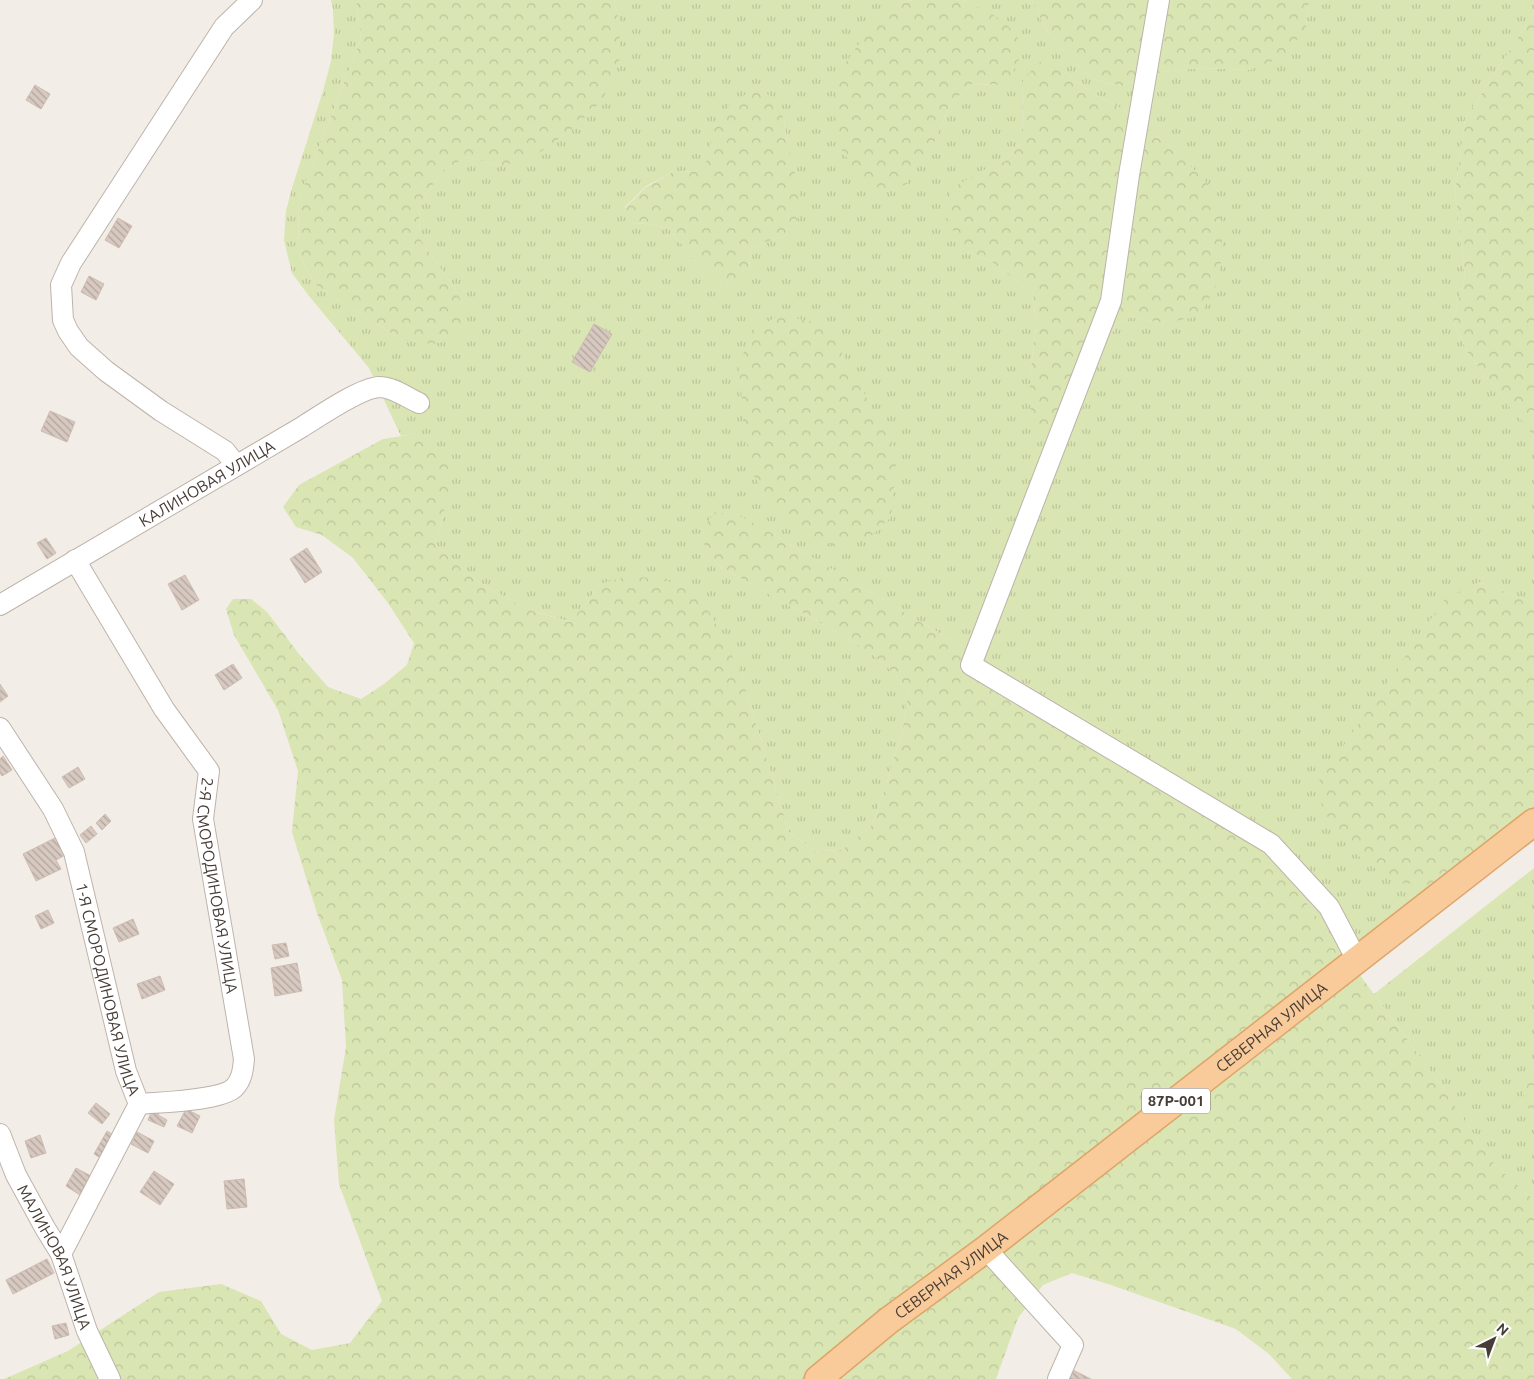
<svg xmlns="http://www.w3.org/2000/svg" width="1534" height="1379" viewBox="0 0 1534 1379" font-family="Ubuntu,sans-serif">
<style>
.grass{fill:url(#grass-tufts);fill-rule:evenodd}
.forest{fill:url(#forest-crowns)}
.building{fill:url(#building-back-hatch);stroke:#cebdb1}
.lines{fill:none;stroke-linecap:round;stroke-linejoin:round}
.minor-casing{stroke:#beb3aa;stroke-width:22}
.major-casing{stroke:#dea46a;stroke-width:29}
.minor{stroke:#fff;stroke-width:20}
.major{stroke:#f9cb9a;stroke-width:26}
.labels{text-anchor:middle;stroke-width:4;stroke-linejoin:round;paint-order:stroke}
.shield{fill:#fff;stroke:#7e7773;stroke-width:1}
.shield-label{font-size:15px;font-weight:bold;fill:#463d37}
.street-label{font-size:16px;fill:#463d37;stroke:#fff}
</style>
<defs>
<pattern id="grass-tufts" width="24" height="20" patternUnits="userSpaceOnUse" patternTransform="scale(1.25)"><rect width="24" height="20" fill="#d9e5b2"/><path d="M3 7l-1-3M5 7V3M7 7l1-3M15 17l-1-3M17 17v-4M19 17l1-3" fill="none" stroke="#bcc59a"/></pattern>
<pattern id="forest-crowns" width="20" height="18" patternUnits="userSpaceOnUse" patternTransform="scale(1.25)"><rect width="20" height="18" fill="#d9e5b2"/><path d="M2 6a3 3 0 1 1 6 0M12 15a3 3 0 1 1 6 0" fill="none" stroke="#bcc59a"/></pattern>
<pattern id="building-back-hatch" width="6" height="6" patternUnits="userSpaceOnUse" patternTransform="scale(1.25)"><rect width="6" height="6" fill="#d7c9c0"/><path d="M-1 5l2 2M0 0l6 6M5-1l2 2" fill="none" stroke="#b0a49d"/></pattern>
</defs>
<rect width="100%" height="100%" fill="#f3ede8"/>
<g class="grass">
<path d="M 331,0 L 356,0 L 361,39 L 299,199 L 298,253 L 316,285 L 402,340 L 458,293 L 420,239 L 419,205 L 442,171 L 467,157 L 502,166 L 620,25 L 614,0 L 914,0 L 899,2 L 934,143 L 951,103 L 972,84 L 1004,85 L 966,2 L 954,0 L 1032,0 L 1046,30 L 1071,59 L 1095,80 L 1122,86 L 1162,72 L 1200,68 L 1250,70 L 1306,27 L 1309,0 L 1534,0 L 1534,13 L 1465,119 L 1455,193 L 1465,276 L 1453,321 L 1469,355 L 1534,437 L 1534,603 L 1479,582 L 1433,885 L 1534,806 L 1534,812 L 1346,956 L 1285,874 L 1263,849 L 1193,792 L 1124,743 L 768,531 L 705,551 L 724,569 L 851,640 L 874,656 L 893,672 L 908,692 L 904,723 L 887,783 L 872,825 L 842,850 L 815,851 L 789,832 L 740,671 L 599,584 L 586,604 L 570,622 L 527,609 L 480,583 L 435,545 L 445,508 L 415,434 L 401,436 L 369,368 L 309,296 L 292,273 L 284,240 L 286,211 L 292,188 L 323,91 L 331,61 L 334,34 L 333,9 ZM 1063,71 L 1090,91 L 1124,110 L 1181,156 L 1165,323 L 1135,318 L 1118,323 L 1105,344 L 1030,376 L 1036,327 L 1033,293 L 992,262 L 967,251 L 977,173 L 1005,161 L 1022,140 L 1023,79 ZM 784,120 L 787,142 L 789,234 L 751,247 L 749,269 L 721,283 L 695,260 L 668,228 L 648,224 L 630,223 L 625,207 L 646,186 L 675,171 L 694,172 L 707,163 L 710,147 Z"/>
<path d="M 1534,868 L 1534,1064 L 1525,1074 L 1528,1109 L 1534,1112 L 1534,1200 L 1494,1164 L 1442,1087 L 1374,994 Z"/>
</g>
<g class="forest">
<path d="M 356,0 L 614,0 L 620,25 L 619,64 L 602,101 L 575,127 L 535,156 L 502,166 L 467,157 L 442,171 L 419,205 L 420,239 L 458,293 L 466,319 L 459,338 L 433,344 L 402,340 L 316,285 L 298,253 L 299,199 L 361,39 Z"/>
<path d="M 914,0 C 928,0 942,0 956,0 C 976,3 1023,26 1021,51 C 1019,64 1011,75 1004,85 L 972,84 L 951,103 L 934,143 L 905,185 L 880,189 L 858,174 L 835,140 L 833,101 L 844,65 L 875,21 L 899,2 Z"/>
<path d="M 1032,0 L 1309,0 L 1309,1 L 1306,27 L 1286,56 L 1250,70 L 1200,68 L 1162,72 L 1122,86 L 1095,80 L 1071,59 L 1046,30 Z"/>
<path d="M 1534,13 L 1534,437 L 1469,355 L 1453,321 L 1465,276 L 1455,193 L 1465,119 Z"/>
<path d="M 1040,62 L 1063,71 L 1090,91 L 1124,110 L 1181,156 L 1208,184 L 1223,226 L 1220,278 L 1200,316 L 1165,323 L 1135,318 L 1118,323 L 1105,344 L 1079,417 L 1062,444 L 1045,444 L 1031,417 L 1030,376 L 1036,327 L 1033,293 L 992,262 L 967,251 L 946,220 L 951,189 L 977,173 L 1005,161 L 1022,140 L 1023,79 Z"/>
<path d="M 757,88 L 775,99 L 784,120 L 787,142 L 799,190 L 800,215 L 789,234 L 751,247 L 749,269 L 736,287 L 721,283 L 695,260 L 668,228 L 648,224 L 629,223 L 625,208 L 646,187 L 675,171 L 694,172 L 706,163 L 714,128 L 732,102 Z"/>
<path d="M 780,315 L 813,322 L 834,339 L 897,452 L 891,517 L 869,538 L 841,547 L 821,542 L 769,500 L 750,470 L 738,364 L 756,328 Z"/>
<path d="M 415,434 L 441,449 L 451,472 L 445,508 L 435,545 L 480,583 L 527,609 L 569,622 L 586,604 L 599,584 L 630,576 L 666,580 L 691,592 L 710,613 L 740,671 L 789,832 L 815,851 L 842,850 L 872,825 L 887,783 L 904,723 L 908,692 L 893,672 L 874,656 L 851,640 L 724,569 L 705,551 L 703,528 L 715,512 L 742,517 L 768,531 L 1124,743 L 1193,792 L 1263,849 L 1285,874 L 1346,956 L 1442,1087 L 1494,1164 L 1534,1200 L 1534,1379 L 1292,1379 L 1269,1354 L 1236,1329 L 1111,1285 L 1072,1273 L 1043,1285 L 1018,1318 L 996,1379 L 4,1379 L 68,1351 L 159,1292 L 221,1284 L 261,1301 L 281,1334 L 312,1350 L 350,1343 L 382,1301 L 339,1184 L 334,1120 L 346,1047 L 342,980 L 317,913 L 292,832 L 298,771 L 278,710 L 234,635 L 226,609 L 233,599 L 251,599 L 267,612 L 299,654 L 328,687 L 361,699 L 384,684 L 407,665 L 414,643 L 388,603 L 353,558 L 322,535 L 296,527 L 283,507 L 299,485 L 383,439 Z"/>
<path d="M 1479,582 L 1534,603 L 1534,806 L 1433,885 L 1395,883 L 1352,851 L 1322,809 L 1319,781 L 1444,600 Z"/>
<path d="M 1534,1064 L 1534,1112 L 1528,1109 L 1520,1084 L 1525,1074 Z"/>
</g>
<g class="building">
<path d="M 35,85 L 50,94 L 41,109 L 26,100 Z"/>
<path d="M 118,218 L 132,226 L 119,248 L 105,240 Z"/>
<path d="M 89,276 L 104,284 L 96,300 L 81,292 Z"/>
<path d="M 594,324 L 612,334 L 590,372 L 572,362 Z"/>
<path d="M 50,411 L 75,422 L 67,442 L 41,431 Z"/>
<path d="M 46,538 L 56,553 L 47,559 L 37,543 Z"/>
<path d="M 307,548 L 322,572 L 305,583 L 290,559 Z"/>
<path d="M 185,575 L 199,600 L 182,610 L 168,584 Z"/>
<path d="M 233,664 L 242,678 L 224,690 L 215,675 Z"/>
<path d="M 0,684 L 8,696 L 0,702 Z"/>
<path d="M 3,756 L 12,770 L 2,776 L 0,773 L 0,759 Z"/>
<path d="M 78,767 L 85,779 L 69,788 L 62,777 Z"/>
<path d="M 105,814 L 111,821 L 102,830 L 96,823 Z"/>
<path d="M 91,826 L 97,834 L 86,843 L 80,835 Z"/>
<path d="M 57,837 L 65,855 L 56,860 L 61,869 L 36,881 L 23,854 Z"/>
<path d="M 48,910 L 54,923 L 41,929 L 35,916 Z"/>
<path d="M 133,919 L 139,934 L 119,942 L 113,928 Z"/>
<path d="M 286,943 L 289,956 L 275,959 L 272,945 Z"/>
<path d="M 297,963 L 302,991 L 275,996 L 271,968 Z"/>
<path d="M 160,976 L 165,990 L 142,999 L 137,984 Z"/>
<path d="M 96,1103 L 110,1114 L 102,1124 L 88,1113 Z"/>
<path d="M 153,1108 L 160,1111 L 158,1115 L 167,1120 L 164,1127 L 148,1120 Z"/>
<path d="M 186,1109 L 200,1116 L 192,1133 L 177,1126 Z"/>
<path d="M 107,1131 L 115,1136 L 102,1159 L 94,1154 Z"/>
<path d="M 137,1132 L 154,1141 L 148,1153 L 131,1144 Z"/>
<path d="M 40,1135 L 46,1153 L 31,1158 L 25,1141 Z"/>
<path d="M 76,1168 L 91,1176 L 80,1195 L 66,1186 Z"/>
<path d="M 154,1171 L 174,1184 L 160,1205 L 140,1192 Z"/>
<path d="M 244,1179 L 247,1207 L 227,1209 L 224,1181 Z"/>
<path d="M 47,1259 L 54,1273 L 13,1294 L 6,1280 Z"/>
<path d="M 66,1323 L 69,1335 L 55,1339 L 52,1326 Z"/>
<path d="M 1073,1370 L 1091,1379 L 1069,1379 Z"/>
</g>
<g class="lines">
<g class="minor-casing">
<g id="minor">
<path d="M 1159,0 L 1129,175 L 1111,301 L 971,665 L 1271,844 L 1329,907 L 1357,960"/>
<path d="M 236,465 L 225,451 L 161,411 L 106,371 L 79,347 L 68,331 L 63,320 L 61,285 L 71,263 L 224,27 L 252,0"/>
<path id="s1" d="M 75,560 L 164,709 L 209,771 L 203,819 L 244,1059 C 243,1070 242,1080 234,1088 C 219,1101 160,1102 139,1104"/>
<path id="s2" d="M 0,605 L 302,427 C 318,417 360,388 379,387 C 393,387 406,397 419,403"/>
<path id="s3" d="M 0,728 L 53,809 L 74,852 L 126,1071 L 139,1104 L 61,1254"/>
<path id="s4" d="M 0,1134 L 16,1175 L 45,1228 L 61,1254 L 87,1331 L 110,1379"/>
<path d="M 986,1249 L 1073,1345 L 1058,1379"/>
</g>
</g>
<g class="major-casing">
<g id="major">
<path id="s5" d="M 818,1379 L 888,1321 L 986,1249 L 1534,822"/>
</g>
</g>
<use href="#minor" class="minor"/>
<use href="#major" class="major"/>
</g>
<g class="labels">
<rect class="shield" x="1142" y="1088.5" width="68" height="25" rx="4"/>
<g class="shield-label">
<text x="1176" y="1106">87Р-001</text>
</g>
<g class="street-label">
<text dy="6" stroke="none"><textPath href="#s2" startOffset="240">КАЛИНОВАЯ УЛИЦА</textPath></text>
<text dy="6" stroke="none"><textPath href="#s1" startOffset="366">2-Я СМОРОДИНОВАЯ УЛИЦА</textPath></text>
<text dy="6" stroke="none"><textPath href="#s3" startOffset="286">1-Я СМОРОДИНОВАЯ УЛИЦА</textPath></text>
<text dy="6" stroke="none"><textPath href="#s5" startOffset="574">СЕВЕРНАЯ УЛИЦА</textPath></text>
<text dy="6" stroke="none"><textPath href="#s4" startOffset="135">МАЛИНОВАЯ УЛИЦА</textPath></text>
<text dy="6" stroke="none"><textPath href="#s5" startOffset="169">СЕВЕРНАЯ УЛИЦА</textPath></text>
</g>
</g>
<g transform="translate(1494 1339) rotate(42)" stroke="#ffffff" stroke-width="4" paint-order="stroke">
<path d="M0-4L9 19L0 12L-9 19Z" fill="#463d37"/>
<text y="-8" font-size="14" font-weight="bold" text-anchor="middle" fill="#463d37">N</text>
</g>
</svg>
